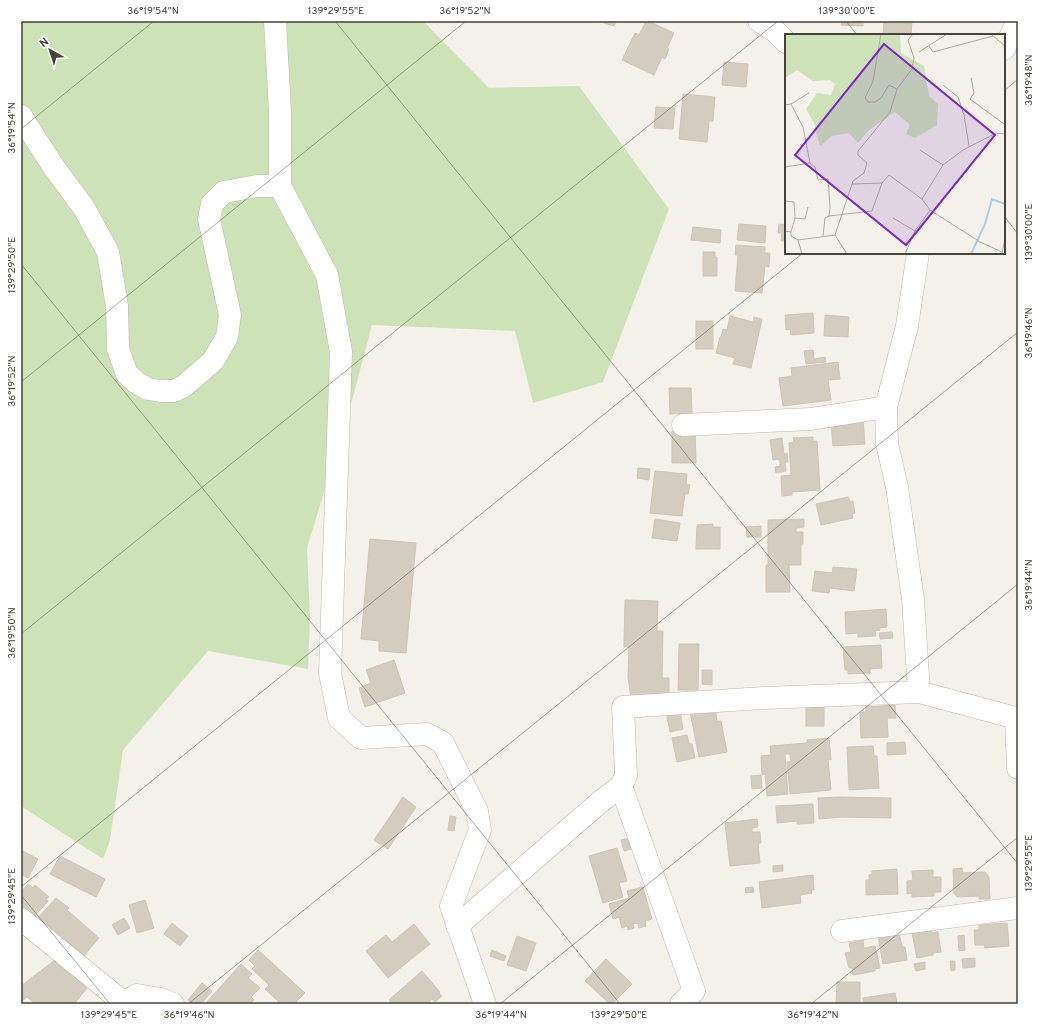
<svg xmlns="http://www.w3.org/2000/svg" width="1039" height="1025" viewBox="0 0 1039 1025" font-family="Overpass,sans-serif">
<style>
.green{fill:#cde3b7}
.building{fill:#d3cdc0;stroke:#cec5b4}
.lines{fill:none;stroke-linecap:round;stroke-linejoin:round}
.minor-casing{stroke:#beb8ad;stroke-width:23}
.minor{stroke:#fff;stroke-width:22}
.ticks{fill:none;stroke:#464139;stroke-width:1;stroke-opacity:0.45}
.inset-river{fill:none;stroke:#adcee9;stroke-width:2}
.inset-road{fill:none;stroke:#aeaba3;stroke-width:1}
.view{fill:#7b2cbf;fill-opacity:0.15;stroke:#7b2cbf;stroke-width:2}
.inset-edge{fill:none;stroke:#464139;stroke-width:2}
.neatline{fill:none;stroke:#464139;stroke-width:1.5}
.ticks-label{font-size:10px;text-anchor:middle;fill:#464139}
</style>
<rect width="100%" height="100%" fill="#f3f1ea"/>
<path class="green" d="M 21,21 L 423,21 L 489,88 L 579,86 L 669,209 L 603,382 L 533,403 L 515,331 L 372,325 L 353,397 L 307,548 L 310,616 L 308,669 L 208,651 L 123,750 L 110,840 L 103,859 L 21,806 Z"/>
<g class="building">
<path d="M 598,21 L 616,21 L 614,26 Z"/>
<path d="M 646,21 L 648,21 L 674,33 L 667,48 L 669,49 L 665,59 L 662,57 L 654,75 L 622,60 L 635,33 L 639,35 Z"/>
<path d="M 842,21 L 863,21 L 863,26 L 841,25 Z"/>
<path d="M 884,21 L 921,21 L 912,21 L 911,35 L 883,35 Z"/>
<path d="M 724,62 L 748,64 L 746,87 L 722,85 Z"/>
<path d="M 683,94 L 715,97 L 713,121 L 709,121 L 707,142 L 679,139 Z"/>
<path d="M 656,107 L 675,108 L 673,129 L 654,128 Z"/>
<path d="M 739,224 L 766,226 L 765,243 L 737,240 Z"/>
<path d="M 779,224 L 786,225 L 786,241 L 781,241 L 782,233 L 778,233 Z"/>
<path d="M 693,227 L 721,230 L 720,243 L 691,240 Z"/>
<path d="M 736,245 L 765,247 L 765,253 L 770,253 L 769,267 L 765,266 L 762,293 L 735,291 L 738,255 L 735,255 Z"/>
<path d="M 703,252 L 715,252 L 715,257 L 717,257 L 717,276 L 703,276 Z"/>
<path d="M 813,313 L 814,333 L 791,335 L 790,329 L 786,330 L 785,315 Z"/>
<path d="M 825,315 L 849,317 L 848,337 L 824,336 Z"/>
<path d="M 730,316 L 753,322 L 754,317 L 762,319 L 751,368 L 733,364 L 735,358 L 716,353 L 720,337 L 721,337 L 723,329 L 727,330 Z"/>
<rect x="696" y="321" width="17" height="28"/>
<path d="M 813,350 L 814,359 L 825,357 L 826,362 L 806,364 L 804,351 Z"/>
<path d="M 838,362 L 840,379 L 828,380 L 831,400 L 783,406 L 779,378 L 792,376 L 791,368 Z"/>
<path d="M 669,388 L 691,388 L 692,413 L 670,414 Z"/>
<path d="M 863,420 L 865,444 L 833,446 L 831,422 Z"/>
<path d="M 672,431 L 695,431 L 696,463 L 672,463 Z"/>
<path d="M 813,437 L 813,441 L 817,441 L 820,490 L 792,492 L 792,495 L 782,496 L 781,476 L 791,475 L 789,443 L 794,442 L 793,438 Z"/>
<path d="M 782,438 L 784,454 L 787,453 L 788,462 L 785,462 L 786,471 L 776,473 L 775,467 L 780,466 L 780,463 L 779,459 L 773,460 L 770,440 Z"/>
<path d="M 638,468 L 650,469 L 649,480 L 637,478 Z"/>
<path d="M 655,471 L 687,474 L 686,484 L 690,485 L 688,494 L 685,494 L 682,516 L 650,513 Z"/>
<path d="M 848,497 L 850,502 L 853,501 L 855,513 L 852,514 L 853,518 L 821,525 L 816,504 Z"/>
<path d="M 655,519 L 680,523 L 677,541 L 652,538 Z"/>
<path d="M 804,519 L 804,527 L 796,528 L 796,532 L 803,532 L 803,544 L 801,544 L 801,565 L 789,565 L 790,592 L 766,592 L 766,565 L 768,565 L 768,520 Z"/>
<path d="M 713,524 L 713,527 L 720,527 L 720,549 L 696,549 L 697,525 Z"/>
<path d="M 761,526 L 761,537 L 747,537 L 746,527 Z"/>
<path d="M 370,539 L 416,543 L 406,653 L 379,651 L 379,641 L 361,639 Z"/>
<path d="M 833,567 L 857,569 L 854,591 L 830,588 L 829,593 L 812,591 L 815,571 L 832,573 Z"/>
<path d="M 625,600 L 658,601 L 657,631 L 663,631 L 662,678 L 669,678 L 669,694 L 631,698 L 628,678 L 629,647 L 624,647 Z"/>
<path d="M 886,609 L 887,627 L 879,628 L 880,630 L 875,631 L 876,636 L 858,637 L 858,633 L 846,634 L 845,612 Z"/>
<path d="M 892,632 L 893,638 L 880,639 L 879,633 Z"/>
<path d="M 679,644 L 699,644 L 698,690 L 678,690 Z"/>
<path d="M 881,645 L 882,668 L 870,669 L 870,673 L 848,674 L 848,670 L 845,670 L 843,647 Z"/>
<path d="M 394,660 L 405,693 L 365,707 L 359,688 L 371,683 L 366,670 Z"/>
<path d="M 702,670 L 712,670 L 712,685 L 702,684 Z"/>
<path d="M 895,705 L 896,718 L 887,718 L 888,737 L 861,738 L 860,713 L 866,712 L 866,707 Z"/>
<path d="M 715,707 L 717,721 L 721,721 L 727,752 L 699,757 L 690,712 Z"/>
<rect x="806" y="707" width="18" height="19"/>
<path d="M 680,710 L 683,729 L 670,732 L 666,712 Z"/>
<path d="M 687,735 L 689,744 L 692,744 L 695,758 L 677,762 L 672,738 Z"/>
<path d="M 829,738 L 831,760 L 828,759 L 831,790 L 790,794 L 787,762 L 791,762 L 790,754 L 785,754 L 788,794 L 767,796 L 765,774 L 762,775 L 761,756 L 771,755 L 770,746 L 807,743 L 807,740 Z"/>
<path d="M 905,742 L 906,754 L 887,755 L 887,743 Z"/>
<path d="M 873,746 L 874,756 L 877,756 L 879,788 L 849,790 L 847,747 Z"/>
<path d="M 761,775 L 762,788 L 752,789 L 751,776 Z"/>
<path d="M 403,797 L 416,807 L 388,849 L 374,840 Z"/>
<path d="M 840,797 L 891,798 L 891,818 L 842,817 L 819,819 L 818,798 Z"/>
<path d="M 813,804 L 814,823 L 797,824 L 797,821 L 777,823 L 776,806 Z"/>
<path d="M 450,816 L 456,817 L 454,831 L 448,830 Z"/>
<path d="M 757,819 L 758,827 L 752,828 L 752,832 L 760,832 L 761,843 L 758,843 L 760,863 L 730,866 L 725,823 Z"/>
<path d="M 633,837 L 636,848 L 624,851 L 621,840 Z"/>
<path d="M 617,848 L 627,881 L 619,883 L 623,897 L 603,903 L 589,856 Z"/>
<path d="M 21,850 L 38,859 L 28,878 L 21,874 Z"/>
<path d="M 60,856 L 105,879 L 96,897 L 50,874 Z"/>
<path d="M 783,865 L 783,871 L 773,872 L 773,866 Z"/>
<path d="M 962,868 L 963,873 L 985,872 L 989,877 L 990,899 L 979,899 L 979,896 L 957,897 L 956,895 L 954,894 L 953,869 Z"/>
<path d="M 897,869 L 898,894 L 866,895 L 866,880 L 869,880 L 869,875 L 872,874 L 872,871 Z"/>
<path d="M 933,870 L 933,877 L 941,877 L 941,892 L 934,892 L 934,896 L 912,897 L 912,893 L 907,894 L 907,881 L 913,880 L 912,871 Z"/>
<path d="M 813,875 L 814,890 L 811,890 L 812,893 L 800,895 L 801,903 L 762,908 L 759,882 Z"/>
<path d="M 28,884 L 33,888 L 35,885 L 49,897 L 46,899 L 48,901 L 33,918 L 21,908 L 21,892 Z"/>
<path d="M 643,887 L 652,919 L 645,921 L 646,926 L 639,928 L 638,923 L 633,924 L 634,928 L 628,930 L 627,926 L 622,928 L 619,917 L 613,919 L 609,904 L 629,898 L 627,891 Z"/>
<path d="M 753,887 L 754,892 L 746,893 L 745,888 Z"/>
<path d="M 56,898 L 69,908 L 67,910 L 99,938 L 82,958 L 49,931 L 51,929 L 38,918 Z"/>
<path d="M 145,900 L 154,928 L 137,933 L 129,905 Z"/>
<path d="M 124,918 L 130,928 L 118,935 L 112,925 Z"/>
<path d="M 172,923 L 188,936 L 180,946 L 164,934 Z"/>
<path d="M 1007,923 L 1009,946 L 985,948 L 984,945 L 975,945 L 974,930 L 979,930 L 979,925 Z"/>
<path d="M 414,924 L 430,944 L 388,978 L 366,951 L 386,935 L 392,942 Z"/>
<path d="M 931,929 L 932,933 L 938,932 L 941,952 L 933,953 L 933,955 L 917,958 L 912,933 Z"/>
<path d="M 899,932 L 902,947 L 905,947 L 907,960 L 883,964 L 878,936 Z"/>
<path d="M 964,935 L 965,950 L 959,951 L 958,936 Z"/>
<path d="M 517,936 L 536,943 L 526,971 L 507,965 Z"/>
<path d="M 863,940 L 864,948 L 875,946 L 880,968 L 875,969 L 875,971 L 853,975 L 852,967 L 849,968 L 845,953 L 851,952 L 849,943 Z"/>
<path d="M 258,950 L 305,993 L 294,1004 L 281,1004 L 265,989 L 269,985 L 252,969 L 255,966 L 249,960 Z"/>
<path d="M 492,950 L 506,956 L 504,961 L 490,956 Z"/>
<path d="M 975,958 L 975,967 L 963,968 L 962,959 Z"/>
<path d="M 606,959 L 632,984 L 612,1004 L 610,1004 L 585,981 Z"/>
<path d="M 55,960 L 88,987 L 74,1004 L 69,1004 L 67,1002 L 65,1004 L 36,1004 L 27,997 L 21,1002 L 21,986 Z"/>
<path d="M 950,961 L 955,961 L 955,970 L 951,971 Z"/>
<path d="M 925,962 L 925,969 L 916,971 L 914,964 Z"/>
<path d="M 241,964 L 252,974 L 248,978 L 260,988 L 251,997 L 254,1000 L 250,1004 L 205,1004 Z"/>
<path d="M 422,971 L 440,992 L 439,993 L 442,996 L 435,1002 L 432,999 L 427,1004 L 393,1004 L 389,1000 Z"/>
<path d="M 837,982 L 860,982 L 860,1004 L 836,1004 Z"/>
<path d="M 202,983 L 212,991 L 201,1004 L 193,1004 L 188,1000 Z"/>
<path d="M 895,993 L 897,1004 L 864,1004 L 863,998 Z"/>
</g>
<g class="lines">
<g class="minor-casing">
<g id="minor">
<path d="M 275,21 L 280,112 L 280,186 L 327,275 L 341,352 L 330,673 L 339,718 L 361,738 L 427,734 L 443,743 L 477,811 L 480,830 L 451,906 L 485,1004"/>
<path d="M 759,21 L 775,31 L 786,42"/>
<path d="M 1004,49 L 1018,21"/>
<path d="M 21,116 L 53,166 L 84,208 L 108,252 L 117,306 L 118,349 L 127,374 L 137,383 L 148,389 L 161,391 L 174,391 L 184,386 L 213,361 L 227,337 L 230,315 L 209,219 L 212,204 L 224,192 L 257,186 L 280,186"/>
<path d="M 918,253 L 907,326 L 886,407 L 887,444 L 897,487 L 913,599 L 919,692 L 1016,718 L 1018,718"/>
<path d="M 683,425 L 811,419 L 886,407"/>
<path d="M 1016,718 L 1018,768"/>
<path d="M 621,786 L 694,991 L 681,1004"/>
<path d="M 21,919 L 123,1002"/>
<path d="M 457,926 L 600,802 L 621,786 L 626,776 L 623,707 L 764,698 L 919,692"/>
<path d="M 842,931 L 1018,908"/>
<path d="M 121,1004 L 137,995 L 161,999 L 173,1004"/>
</g>
</g>
<use href="#minor" class="minor"/>
</g>
<path class="ticks" d="M 335,21 L 1018,864M 846,21 L 857,35M 1004,91 L 1018,79M 21,129 L 154,21M 1004,216 L 1018,234M 21,264 L 620,1004M 21,382 L 466,21M 21,634 L 778,21M 21,887 L 803,253M 21,895 L 110,1004M 188,1004 L 1018,332M 500,1004 L 1018,584M 811,1004 L 1018,837"/>
<g transform="translate(785 34)">
<rect width="220" height="220" fill="#f3f1ea"/>
<path d="M 0,0 L 115,0 L 116,19 L 139,32 L 144,62 L 153,70 L 152,91 L 130,104 L 121,100 L 125,91 L 110,78 L 84,96 L 73,109 L 64,99 L 47,102 L 35,112 L 29,89 L 21,75 L 32,59 L 46,61 L 50,50 L 45,46 L 28,47 L 12,36 L 0,44 Z" fill="#cde3b7"/>
<path class="inset-river" d="M 186,220 L 200,190 L 207,165 L 220,170"/>
<path class="inset-road" d="M 96,0 L 88,47 L 80,64 L 83,68 L 90,68 L 96,64 L 104,51 L 112,55M 207,1 L 220,12M 144,12 L 148,18 L 208,2M 134,18 L 162,0M 186,44 L 189,59 L 185,65 L 219,90M 158,51 L 173,63 L 179,81 L 184,112M 6,70 L 24,59M 0,71 L 6,70 L 18,93 L 25,129 L 30,133 L 33,146 L 43,145 L 45,174 L 44,182 L 40,184 L 38,202M 135,116 L 158,131M 0,133 L 25,129M 67,150 L 97,149M 0,167 L 9,168 L 10,184 L 6,198M 44,182 L 87,177 L 97,149 L 104,141 L 137,165M 10,184 L 20,185 L 23,173M 108,184 L 130,197M 0,197 L 6,198 L 6,202 L 13,206 L 50,201M 13,206 L 17,220M 217,218 L 195,208 L 145,176 L 137,165 L 158,131 L 178,116 L 211,99 L 220,100M 217,219 L 220,205M 62,220 L 50,201 L 68,147 L 79,139 L 82,129 L 73,121 L 73,117 L 105,78 L 112,55 L 127,35 L 129,24 L 123,6 L 128,0M 120,220 L 130,197 L 145,176"/>
<path class="view" d="M 99,10 L 210,101 L 121,211 L 10,121 Z"/>
<rect width="220" height="220" class="inset-edge"/>
</g>
<rect width="1039" height="1025" fill="none" stroke="#ffffff" stroke-width="44"/>
<g transform="translate(50 50) rotate(321)" stroke="#ffffff" stroke-width="3" paint-order="stroke">
<path d="M0-3L7 15L0 10L-7 15Z" fill="#464139"/>
<text y="-6" font-size="11" font-weight="bold" text-anchor="middle" fill="#464139">N</text>
</g>
<rect x="22" y="22" width="995" height="981" class="neatline"/>
<g class="ticks-label">
<text x="153" y="14">36°19'54"N</text>
<text x="336" y="14">139°29'55"E</text>
<text x="465" y="14">36°19'52"N</text>
<text x="847" y="14">139°30'00"E</text>
<text transform="translate(1028 80) rotate(-90)" y="4">36°19'48"N</text>
<text transform="translate(11 128) rotate(-90)" y="4">36°19'54"N</text>
<text transform="translate(1028 232) rotate(-90)" y="4">139°30'00"E</text>
<text transform="translate(11 265) rotate(-90)" y="4">139°29'50"E</text>
<text transform="translate(1028 333) rotate(-90)" y="4">36°19'46"N</text>
<text transform="translate(11 381) rotate(-90)" y="4">36°19'52"N</text>
<text transform="translate(1028 585) rotate(-90)" y="4">36°19'44"N</text>
<text transform="translate(11 633) rotate(-90)" y="4">36°19'50"N</text>
<text transform="translate(1028 863) rotate(-90)" y="4">139°29'55"E</text>
<text transform="translate(11 896) rotate(-90)" y="4">139°29'45"E</text>
<text x="109" y="1018">139°29'45"E</text>
<text x="189" y="1018">36°19'46"N</text>
<text x="501" y="1018">36°19'44"N</text>
<text x="619" y="1018">139°29'50"E</text>
<text x="813" y="1018">36°19'42"N</text>
</g>
</svg>
